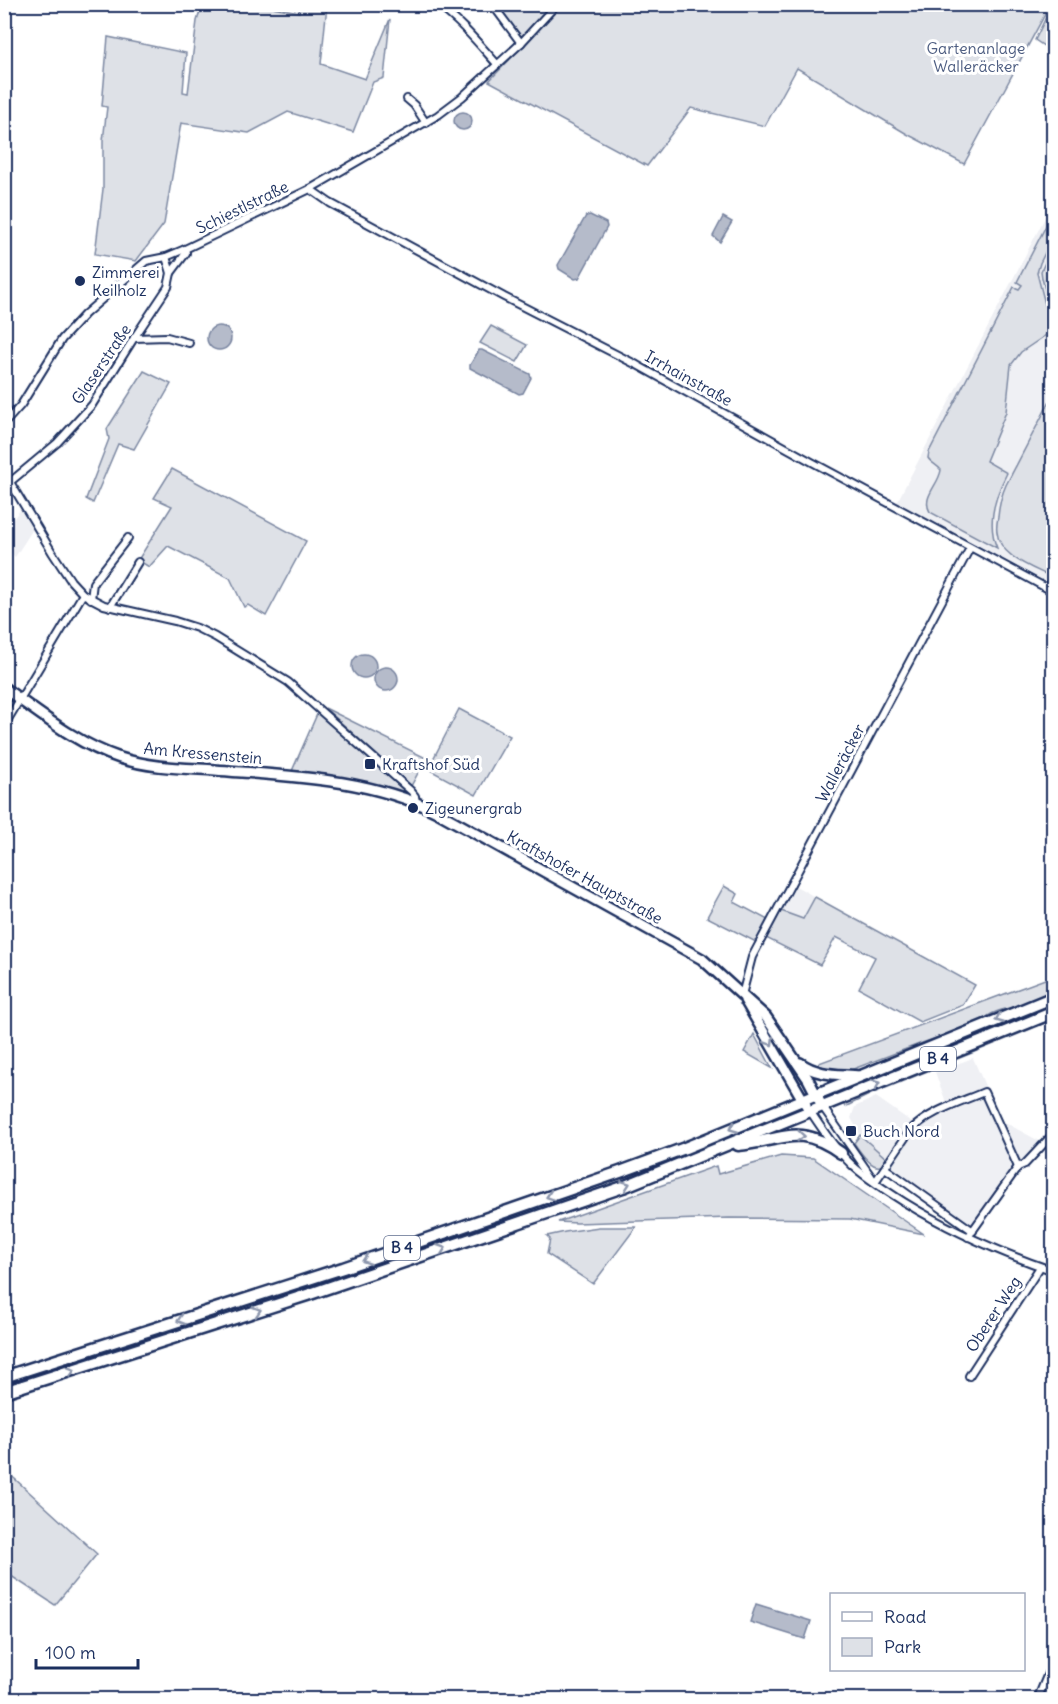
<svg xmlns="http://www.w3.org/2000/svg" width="1058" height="1704" viewBox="0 0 1058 1704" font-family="Delius,sans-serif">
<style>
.built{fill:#eff0f4}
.green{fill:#dee1e7;stroke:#7c88a2;stroke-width:1.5}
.water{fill:#b5bbca;stroke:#77839f;stroke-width:1.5}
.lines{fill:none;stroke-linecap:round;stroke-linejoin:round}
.street-casing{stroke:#1b2f5e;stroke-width:10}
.secondary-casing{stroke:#1b2f5e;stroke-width:14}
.primary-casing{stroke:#1b2f5e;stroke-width:15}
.street{stroke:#fff;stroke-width:6}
.secondary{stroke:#fff;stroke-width:9}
.primary{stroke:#fff;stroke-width:10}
.oneway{stroke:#8d97ae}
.poi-dot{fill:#1b2f5e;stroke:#fff;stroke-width:2}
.labels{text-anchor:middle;stroke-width:6;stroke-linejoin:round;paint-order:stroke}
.shield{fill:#fff;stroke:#5f6d8e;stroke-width:1.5}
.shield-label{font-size:15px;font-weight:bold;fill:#1b2f5e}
.park-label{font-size:16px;fill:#4c5c80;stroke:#fff}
.street-label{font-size:16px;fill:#1b2f5e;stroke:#fff}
.poi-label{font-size:16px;fill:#1b2f5e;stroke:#fff;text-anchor:start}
</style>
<rect width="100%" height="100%" fill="#fff"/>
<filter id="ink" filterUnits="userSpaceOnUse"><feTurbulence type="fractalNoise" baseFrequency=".0167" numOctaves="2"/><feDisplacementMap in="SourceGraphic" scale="12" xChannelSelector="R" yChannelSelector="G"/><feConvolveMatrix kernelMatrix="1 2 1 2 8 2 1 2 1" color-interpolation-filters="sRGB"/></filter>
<g filter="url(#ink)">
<g class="built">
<path d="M 1053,202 L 1053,585 L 897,502 Z"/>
<path d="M 20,510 L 33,529 L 15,557 L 5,547 L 5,530 Z"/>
<path d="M 794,885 L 815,897 L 803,920 L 781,911 Z"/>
<path d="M 973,1058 L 1002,1125 L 1006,1123 L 1041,1142 L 1024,1162 L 1013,1167 L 972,1225 L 893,1168 L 887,1159 L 860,1135 L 851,1118 L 855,1107 L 876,1097 L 913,1123 L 947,1105 L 935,1072 Z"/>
</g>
<g class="green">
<path d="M 563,4 L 1050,4 L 1050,5 L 964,164 L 907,134 L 797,68 L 765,126 L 691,108 L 647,166 L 489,81 Z"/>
<path d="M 202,5 L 262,5 L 299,12 L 300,5 L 327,5 L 321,64 L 365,79 L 390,19 L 384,78 L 373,82 L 353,132 L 288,112 L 249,133 L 181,123 L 164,224 L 136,261 L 95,254 L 103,189 L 103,141 L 107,107 L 102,106 L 108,37 L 186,53 L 183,92 L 188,93 L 197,21 Z"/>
<path d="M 496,5 L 553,5 L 522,38 Z"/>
<path d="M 1052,5 L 1054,5 L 1053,52 L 1035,40 Z"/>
<path d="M 1053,212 L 1053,237 L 1040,263 L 1037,273 L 1052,331 L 1021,352 L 1011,365 L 1006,412 L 986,461 L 1007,473 C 995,496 986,523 997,548 L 930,512 C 921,497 939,485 941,470 C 937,465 931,463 928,458 L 929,452 L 1014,287 L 1019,289 L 1022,285 L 1017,282 Z"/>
<path d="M 1053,246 L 1053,320 L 1042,278 L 1041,271 Z"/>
<path d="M 491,326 L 527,345 L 517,362 L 480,343 Z"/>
<path d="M 144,371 L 171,384 L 134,449 L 118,444 L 93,503 L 86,499 L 109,439 L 107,429 Z"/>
<path d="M 1053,395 L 1053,578 C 1034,568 999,557 997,532 C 996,527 997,522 998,517 C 999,506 1001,496 1006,485 Z"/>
<path d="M 172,469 L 306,541 L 266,616 L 248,605 L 244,607 L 230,578 L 168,546 L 149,567 L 138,560 L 172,506 L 154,498 Z"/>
<path d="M 325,708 L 426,758 L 411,786 Z"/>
<path d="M 459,709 L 510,736 L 476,795 L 428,769 Z"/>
<path d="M 318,712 L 408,794 L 406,796 C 366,783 334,776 292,771 Z"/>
<path d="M 724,886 L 738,894 L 734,902 L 768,920 L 756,942 L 707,917 Z"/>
<path d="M 815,897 L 975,985 L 963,1005 L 920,1022 L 859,988 L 875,957 L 836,937 L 820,965 L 766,938 L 781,911 L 803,919 Z"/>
<path d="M 1053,976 L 1053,994 C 1046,997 1038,1000 1031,1003 C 1017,1007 990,1009 982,1022 L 922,1043 L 848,1071 L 826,1072 L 827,1068 L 818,1065 L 819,1063 Z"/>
<path d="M 1053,1002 L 1053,1009 L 838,1096 L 837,1094 L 916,1062 L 975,1034 Z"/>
<path d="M 1053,1017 L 1053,1020 L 871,1094 L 845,1107 L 843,1103 Z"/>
<path d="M 768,1027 L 804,1080 L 800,1082 Z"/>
<path d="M 754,1034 L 772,1068 L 744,1052 Z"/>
<path d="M 787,1110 L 789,1112 L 720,1141 L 648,1173 L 370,1271 L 5,1388 L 4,1381 Z"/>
<path d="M 860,1135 L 887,1159 C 885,1162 883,1166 880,1166 C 871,1169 858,1149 854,1143 Z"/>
<path d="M 781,1156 L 813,1158 L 924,1234 L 850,1219 L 729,1218 L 577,1223 L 558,1222 L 716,1166 L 718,1174 Z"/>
<path d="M 599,1227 L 636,1227 L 593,1284 L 547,1254 L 550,1239 L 547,1236 L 565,1232 Z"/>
<path d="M 4,1469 L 97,1554 L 55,1605 L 5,1572 Z"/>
</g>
<g class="water">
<circle cx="463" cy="121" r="9"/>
<path d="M 590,215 L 606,223 L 607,227 L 579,278 L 575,279 L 559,269 L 558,265 L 586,216 Z"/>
<path d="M 723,217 L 732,222 L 720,242 L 713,236 Z"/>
<circle cx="219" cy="338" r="12"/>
<path d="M 479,350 L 482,350 L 530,374 L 531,378 L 523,393 L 519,394 L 470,368 L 470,365 Z"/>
<circle cx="364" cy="666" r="12"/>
<circle cx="386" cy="679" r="12"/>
<path d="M 756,1604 L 811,1621 L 805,1639 L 750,1622 Z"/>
</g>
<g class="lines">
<g class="street-casing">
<g id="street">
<path d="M 436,4 C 460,21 478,43 497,64"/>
<path d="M 492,4 L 521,43"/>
<path d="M 407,99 L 414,105 L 426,123"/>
<path d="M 310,189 L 330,203 L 504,297 L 637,365 L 812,462 L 1054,592"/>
<path d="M 171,273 L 186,253 L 185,249"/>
<path d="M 134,338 L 167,337 L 189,343"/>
<path d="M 4,424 L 21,405 L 62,339 L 85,314 L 146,261 L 166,257 L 185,249 L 310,189 L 438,115 L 462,97 L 521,43 L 557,4"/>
<path d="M 4,476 L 10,482 L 52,552 L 71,581 L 83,594 L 104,605 L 175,621 L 197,628 L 215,637 L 288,682 L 411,791 L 415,796 L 416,803"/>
<path d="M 10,482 L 57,443 L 92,405 L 134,338 L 168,287 L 171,273 L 166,257"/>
<path d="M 91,599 L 93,583 L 128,538"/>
<path d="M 110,607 L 138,562"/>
<path d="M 4,726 L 83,594"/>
<path d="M 742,995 L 752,957 L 970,548"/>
<path d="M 822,1106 L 873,1179"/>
<path d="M 810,1111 C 822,1129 836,1150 852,1165 C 867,1179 887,1191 904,1202 C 951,1231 1001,1253 1054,1271"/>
<path d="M 885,1168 L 973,1231"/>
<path d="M 875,1182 L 909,1132 C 929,1111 958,1103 984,1092 L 1018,1167"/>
<path d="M 968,1237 L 1018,1167 L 1025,1164 L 1054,1133"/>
<path d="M 969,1376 L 1040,1267"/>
<path d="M 1037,1700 L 1054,1659"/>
</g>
</g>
<g class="secondary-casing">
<g id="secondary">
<path d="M 4,688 C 41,714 77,744 120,758 C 151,768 183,768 215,770 C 289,776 369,778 437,812 L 702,959 L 766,1017 L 808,1079 L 822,1106"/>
<path d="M 745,1000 L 806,1105"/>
<path d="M 800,1063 C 818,1076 838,1074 859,1076"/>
</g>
</g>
<g class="primary-casing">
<g id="primary">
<path d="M 738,1145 C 782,1141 798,1122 841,1153"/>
<path d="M 4,1377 L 343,1268 L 620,1172 L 685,1148 L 1054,997"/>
<path d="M 4,1392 L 307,1295 L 623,1187 L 1054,1012"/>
</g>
</g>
<use href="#street" class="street"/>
<use href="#secondary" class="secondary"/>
<use href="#primary" class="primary"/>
</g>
<defs><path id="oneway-chevron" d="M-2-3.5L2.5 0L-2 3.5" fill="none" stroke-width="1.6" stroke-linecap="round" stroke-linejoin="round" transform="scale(1.5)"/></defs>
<g class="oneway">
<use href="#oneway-chevron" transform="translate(999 1019) rotate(158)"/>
<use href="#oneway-chevron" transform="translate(770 1042) rotate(59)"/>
<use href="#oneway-chevron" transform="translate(876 1084) rotate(-22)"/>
<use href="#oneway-chevron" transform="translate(733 1128) rotate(158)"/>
<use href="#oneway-chevron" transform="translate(801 1136) rotate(5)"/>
<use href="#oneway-chevron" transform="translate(626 1185) rotate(-20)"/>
<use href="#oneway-chevron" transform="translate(550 1196) rotate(161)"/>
<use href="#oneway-chevron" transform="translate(442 1249) rotate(-19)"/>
<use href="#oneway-chevron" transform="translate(366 1260) rotate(161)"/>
<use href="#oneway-chevron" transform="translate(257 1311) rotate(-18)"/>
<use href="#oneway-chevron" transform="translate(181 1320) rotate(162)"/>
<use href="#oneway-chevron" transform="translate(71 1371) rotate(-18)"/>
</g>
</g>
<g class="poi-dot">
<circle cx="80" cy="281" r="6"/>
<rect x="364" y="758" width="12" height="12" rx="3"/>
<circle cx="413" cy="808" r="6"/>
<rect x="845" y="1125" width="12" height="12" rx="3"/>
</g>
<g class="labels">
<g class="shield">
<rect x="920" y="1047" width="36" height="24" rx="4.5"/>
<rect x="384" y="1236" width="36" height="24" rx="4.5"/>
</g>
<g class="shield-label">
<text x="938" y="1064">B 4</text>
<text x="402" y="1253">B 4</text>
</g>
<g class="park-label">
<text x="976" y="54">Gartenanlage<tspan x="976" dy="18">Walleräcker</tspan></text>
</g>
<g class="street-label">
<text transform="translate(242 207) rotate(-26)" y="6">Schiestlstraße</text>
<text transform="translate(101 364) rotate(-56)" y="6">Glaserstraße</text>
<text transform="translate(689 378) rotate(29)" y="6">Irrhainstraße</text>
<text transform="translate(203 753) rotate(5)" y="6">Am Kressenstein</text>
<text transform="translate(840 763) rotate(-62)" y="6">Walleräcker</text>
<text transform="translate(585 877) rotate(29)" y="6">Kraftshofer Hauptstraße</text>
<text transform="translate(993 1314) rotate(-57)" y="6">Oberer Weg</text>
</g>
<g class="poi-label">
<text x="92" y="278">Zimmerei<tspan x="92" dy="18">Keilholz</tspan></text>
<text x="382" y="770">Kraftshof Süd</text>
<text x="425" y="814">Zigeunergrab</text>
<text x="863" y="1137">Buch Nord</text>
</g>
</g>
<rect width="1058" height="1704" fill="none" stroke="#fff" stroke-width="24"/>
<rect x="12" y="12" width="1034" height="1680" fill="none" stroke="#1b2f5e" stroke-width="2" filter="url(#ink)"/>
<rect x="830" y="1593" width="195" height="78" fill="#ffffff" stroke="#a4acbf" stroke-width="1.5"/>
<rect x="842" y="1612" width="30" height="9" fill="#ffffff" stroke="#a4acbf" stroke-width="1.5"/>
<text x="884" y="1623" font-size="18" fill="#1b2f5e">Road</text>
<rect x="842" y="1638" width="30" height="18" fill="#dee1e7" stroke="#a4acbf" stroke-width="1.5"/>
<text x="884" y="1653" font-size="18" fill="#1b2f5e">Park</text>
<path d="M36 1659v9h102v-9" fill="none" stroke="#1b2f5e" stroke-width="3"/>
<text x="45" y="1659" font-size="18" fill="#1b2f5e" stroke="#ffffff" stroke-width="4.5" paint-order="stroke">100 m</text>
</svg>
